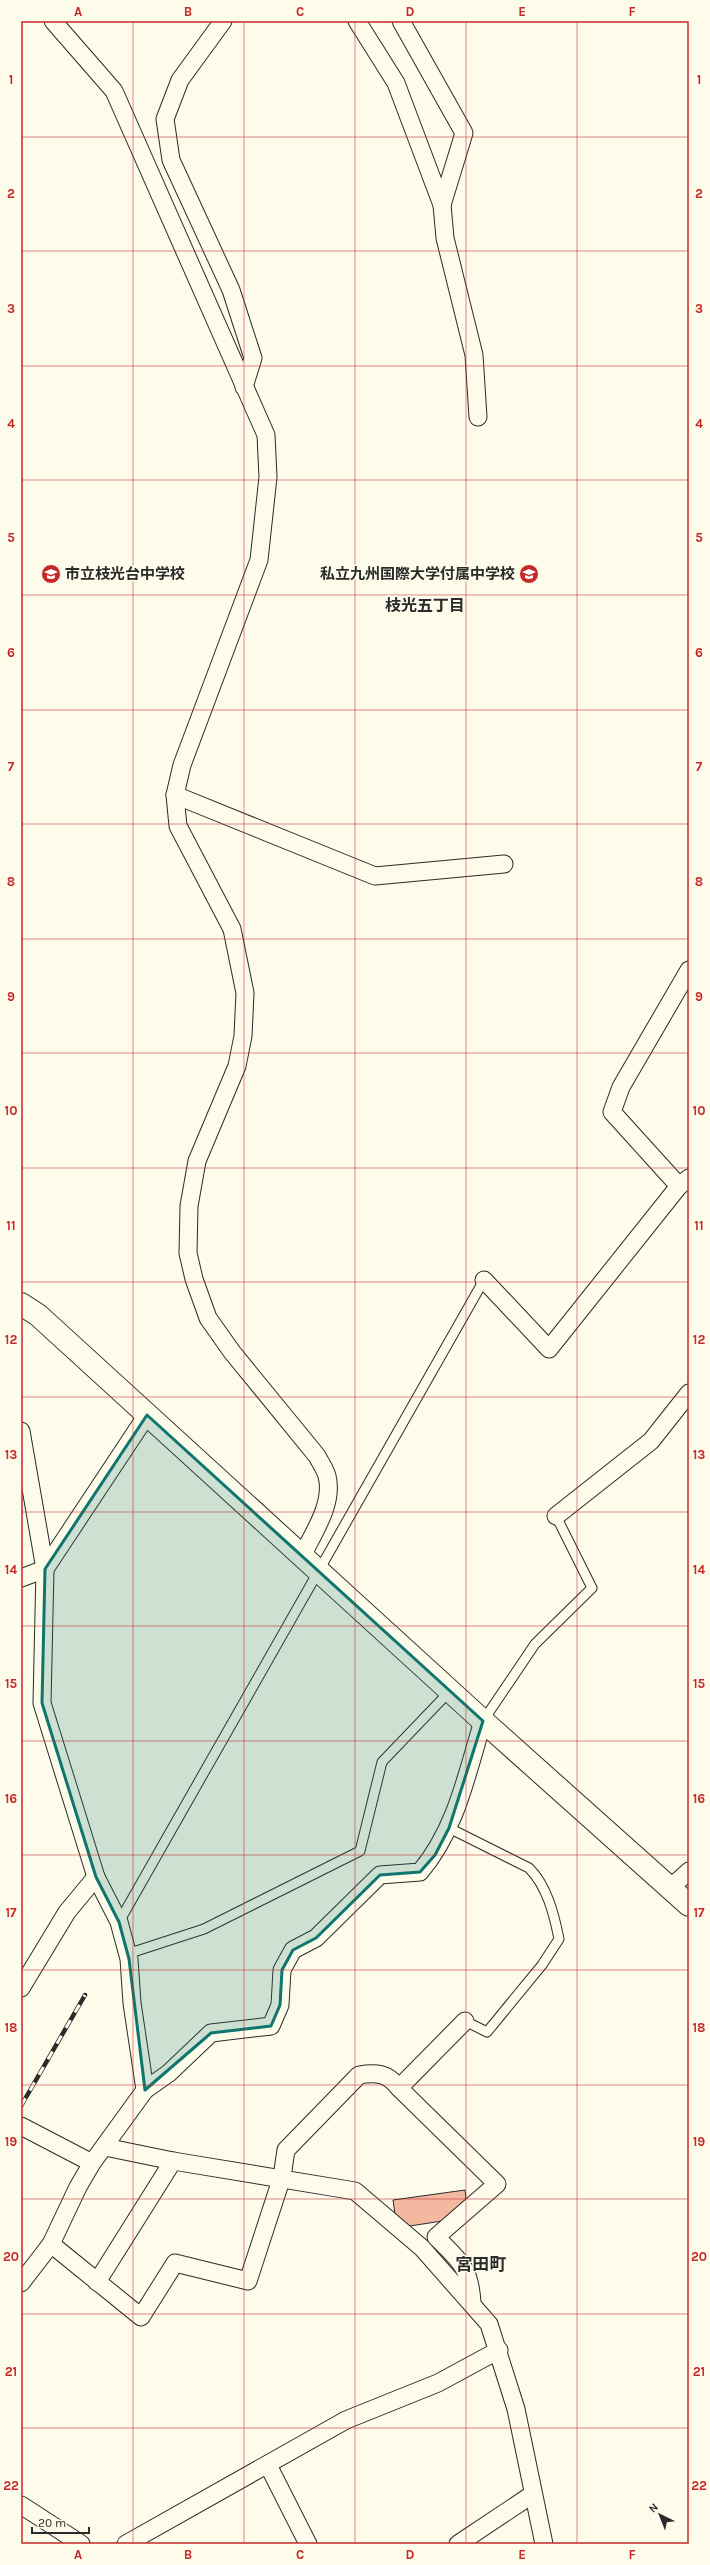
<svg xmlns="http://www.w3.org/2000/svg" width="710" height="2565" viewBox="0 0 710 2565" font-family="Karla,'Noto Sans JP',sans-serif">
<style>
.building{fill:#f2b8a0;stroke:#2b2b2b}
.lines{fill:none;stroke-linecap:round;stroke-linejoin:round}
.lane-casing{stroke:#2b2b2b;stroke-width:11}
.street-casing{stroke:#2b2b2b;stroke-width:19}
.secondary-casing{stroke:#2b2b2b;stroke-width:24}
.lane{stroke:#fdfbea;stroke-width:9}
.street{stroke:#fdfbea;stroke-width:17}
.secondary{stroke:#fdfbea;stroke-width:22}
.rail-casing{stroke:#2b2b2b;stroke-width:4.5}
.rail{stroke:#fdfbea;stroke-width:3;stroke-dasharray:9;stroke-linecap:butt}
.marked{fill:#0f766e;fill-opacity:0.2;stroke:#0f766e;stroke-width:3;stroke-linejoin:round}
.grid{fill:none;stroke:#c62828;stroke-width:1;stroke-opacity:0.55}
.labels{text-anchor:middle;stroke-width:3;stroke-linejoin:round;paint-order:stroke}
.poi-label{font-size:15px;font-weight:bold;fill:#2b2b2b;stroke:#fdfbea;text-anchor:start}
.neighbourhood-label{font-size:16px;font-weight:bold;fill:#2b2b2b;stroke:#fdfbea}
.quarter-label{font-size:17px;font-weight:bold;fill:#2b2b2b;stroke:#fdfbea}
.neatline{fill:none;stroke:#c62828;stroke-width:1.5}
.grid-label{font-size:13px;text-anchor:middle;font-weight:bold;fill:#c62828}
</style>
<rect width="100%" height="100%" fill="#fdfbea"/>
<path class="building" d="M 465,2190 L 468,2217 L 397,2228 L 393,2200 Z"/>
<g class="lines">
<g class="lane-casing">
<g id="lane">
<path d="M 483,1721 L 535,1644 L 592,1588 L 556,1516"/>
<path d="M 449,1828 L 529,1868 C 547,1886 554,1914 559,1939 L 542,1965 L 487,2032 L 465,2021"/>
<path d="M 119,1922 L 484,1280"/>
<path d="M 127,1954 L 204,1929 L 360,1851 L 382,1762 L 450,1691"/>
</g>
</g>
<g class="street-casing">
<g id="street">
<path d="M 53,21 L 114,91 L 266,435 L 268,477 L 259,560 L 182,765 L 175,795 L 178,826 L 232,929 L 245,993 L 243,1036 L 237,1066 L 197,1161 L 189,1206 L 188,1253 L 194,1279 L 208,1318 L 232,1352 L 317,1456 C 320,1462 325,1469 327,1476 C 334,1503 314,1532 302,1556"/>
<path d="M 223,21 L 180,80 L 165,119 L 171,160 L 231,290 L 253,358 L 244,387"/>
<path d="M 357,21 L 396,83 L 442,205 L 445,238 L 474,355 L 478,417"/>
<path d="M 401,21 L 464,133 L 442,205"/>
<path d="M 175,795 L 375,876 L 504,864"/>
<path d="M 679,1186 L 612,1112 L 621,1087 L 689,970"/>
<path d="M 484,1280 L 549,1349 L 679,1186 L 689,1178"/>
<path d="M 21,1431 L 45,1569 L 42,1703 L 96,1877 L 119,1922 L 129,1959 L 132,2003 L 145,2090"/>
<path d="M 556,1516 L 651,1441 L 689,1393"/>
<path d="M 21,1578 L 45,1569 L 147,1415"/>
<path d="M 670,1888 L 689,1871"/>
<path d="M 21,1988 L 67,1912 L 96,1877"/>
<path d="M 465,2021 L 399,2088 L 497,2184 L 436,2237 C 460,2261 470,2267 472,2303"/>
<path d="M 21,2126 L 92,2163"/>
<path d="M 105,2147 L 173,2161 L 355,2191 L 422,2248 L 489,2324 L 516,2409 L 544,2544"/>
<path d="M 51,2244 L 141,2317 L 175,2263 L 248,2281 L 282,2177 L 286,2150 L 359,2075 C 376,2072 388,2073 399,2088"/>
<path d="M 97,2282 L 173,2161"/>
<path d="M 21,2283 L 51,2244 L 78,2187 L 92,2163 L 145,2090 L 169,2073 L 211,2033 L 271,2026 L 280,2005 L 282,1970 L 293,1950 L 316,1938 L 380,1875 L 420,1872 C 456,1830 467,1773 483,1721"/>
<path d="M 268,2465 L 308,2544"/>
<path d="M 21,2505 L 81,2544"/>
<path d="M 126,2544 L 346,2420 L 438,2383 L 499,2350"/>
<path d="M 458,2544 L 533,2494"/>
</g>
</g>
<g class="secondary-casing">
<path id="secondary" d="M 21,1304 L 38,1315 L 483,1721 L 689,1905"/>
</g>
<use href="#lane" class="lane"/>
<use href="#street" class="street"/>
<use href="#secondary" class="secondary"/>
<g class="rail-casing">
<path id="rail" d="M 21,2106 L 85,1995"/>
</g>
<use href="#rail" class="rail"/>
</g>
<path class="marked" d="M 147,1415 L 483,1721 L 449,1828 L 435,1855 L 420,1872 L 380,1875 L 316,1938 L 293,1950 L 282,1970 L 280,2005 L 271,2026 L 211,2033 L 145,2090 L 129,1959 L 119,1922 L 96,1877 L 42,1703 L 45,1569 Z"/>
<path class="grid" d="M 133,21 L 133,2544M 244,21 L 244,2544M 355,21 L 355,2544M 466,21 L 466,2544M 577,21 L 577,2544M 21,137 L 689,137M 21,251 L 689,251M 21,366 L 689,366M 21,480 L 689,480M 21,595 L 689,595M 21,710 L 689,710M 21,824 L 689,824M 21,939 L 689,939M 21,1053 L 689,1053M 21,1168 L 689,1168M 21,1282 L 689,1282M 21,1397 L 689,1397M 21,1512 L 689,1512M 21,1626 L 689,1626M 21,1741 L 689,1741M 21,1855 L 689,1855M 21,1970 L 689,1970M 21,2085 L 689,2085M 21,2199 L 689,2199M 21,2314 L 689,2314M 21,2428 L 689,2428"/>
<defs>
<g id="school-disc" transform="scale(1)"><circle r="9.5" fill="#c62828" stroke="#fdfbea"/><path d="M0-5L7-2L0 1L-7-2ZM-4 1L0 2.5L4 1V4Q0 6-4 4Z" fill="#fff"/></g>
</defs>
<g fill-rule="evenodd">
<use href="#school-disc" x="51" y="574"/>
<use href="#school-disc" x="529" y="574"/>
</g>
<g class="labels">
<g class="poi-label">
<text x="65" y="579">市立枝光台中学校</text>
<text x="515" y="579" text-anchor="end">私立九州国際大学付属中学校</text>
</g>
<g class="neighbourhood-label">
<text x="425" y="611">枝光五丁目</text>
</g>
<g class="quarter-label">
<text x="481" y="2270">宮田町</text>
</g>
</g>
<rect width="710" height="2565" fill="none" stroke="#fdfbea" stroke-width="44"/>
<g transform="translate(660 2515) rotate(317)" stroke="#fdfbea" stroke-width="3" paint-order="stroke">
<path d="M0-3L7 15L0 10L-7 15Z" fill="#2b2b2b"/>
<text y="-6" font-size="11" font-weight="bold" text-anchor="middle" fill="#2b2b2b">N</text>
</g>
<path d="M32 2527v6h57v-6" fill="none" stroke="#2b2b2b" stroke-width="2"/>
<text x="38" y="2527" font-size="12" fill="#2b2b2b" stroke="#fdfbea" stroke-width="3" paint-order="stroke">20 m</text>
<rect x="22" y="22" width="666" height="2521" class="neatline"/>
<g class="grid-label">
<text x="78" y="16">A</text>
<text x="188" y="16">B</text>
<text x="300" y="16">C</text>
<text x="410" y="16">D</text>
<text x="522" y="16">E</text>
<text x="632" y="16">F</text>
<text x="11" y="84">1</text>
<text x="699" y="84">1</text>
<text x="11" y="198">2</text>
<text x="699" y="198">2</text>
<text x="11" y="313">3</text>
<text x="699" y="313">3</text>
<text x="11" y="428">4</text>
<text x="699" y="428">4</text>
<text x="11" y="542">5</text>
<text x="699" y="542">5</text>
<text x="11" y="657">6</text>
<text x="699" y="657">6</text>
<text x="11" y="771">7</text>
<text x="699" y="771">7</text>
<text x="11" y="886">8</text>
<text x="699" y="886">8</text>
<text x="11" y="1001">9</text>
<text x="699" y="1001">9</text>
<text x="11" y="1115">10</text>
<text x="699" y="1115">10</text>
<text x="11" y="1230">11</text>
<text x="699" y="1230">11</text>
<text x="11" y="1344">12</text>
<text x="699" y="1344">12</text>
<text x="11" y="1459">13</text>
<text x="699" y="1459">13</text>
<text x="11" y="1574">14</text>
<text x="699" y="1574">14</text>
<text x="11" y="1688">15</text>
<text x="699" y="1688">15</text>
<text x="11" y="1803">16</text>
<text x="699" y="1803">16</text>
<text x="11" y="1917">17</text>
<text x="699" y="1917">17</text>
<text x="11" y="2032">18</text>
<text x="699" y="2032">18</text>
<text x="11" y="2146">19</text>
<text x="699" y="2146">19</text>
<text x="11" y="2261">20</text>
<text x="699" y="2261">20</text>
<text x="11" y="2376">21</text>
<text x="699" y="2376">21</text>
<text x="11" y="2490">22</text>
<text x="699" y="2490">22</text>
<text x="78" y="2559">A</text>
<text x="188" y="2559">B</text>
<text x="300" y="2559">C</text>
<text x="410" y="2559">D</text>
<text x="522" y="2559">E</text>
<text x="632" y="2559">F</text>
</g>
</svg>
